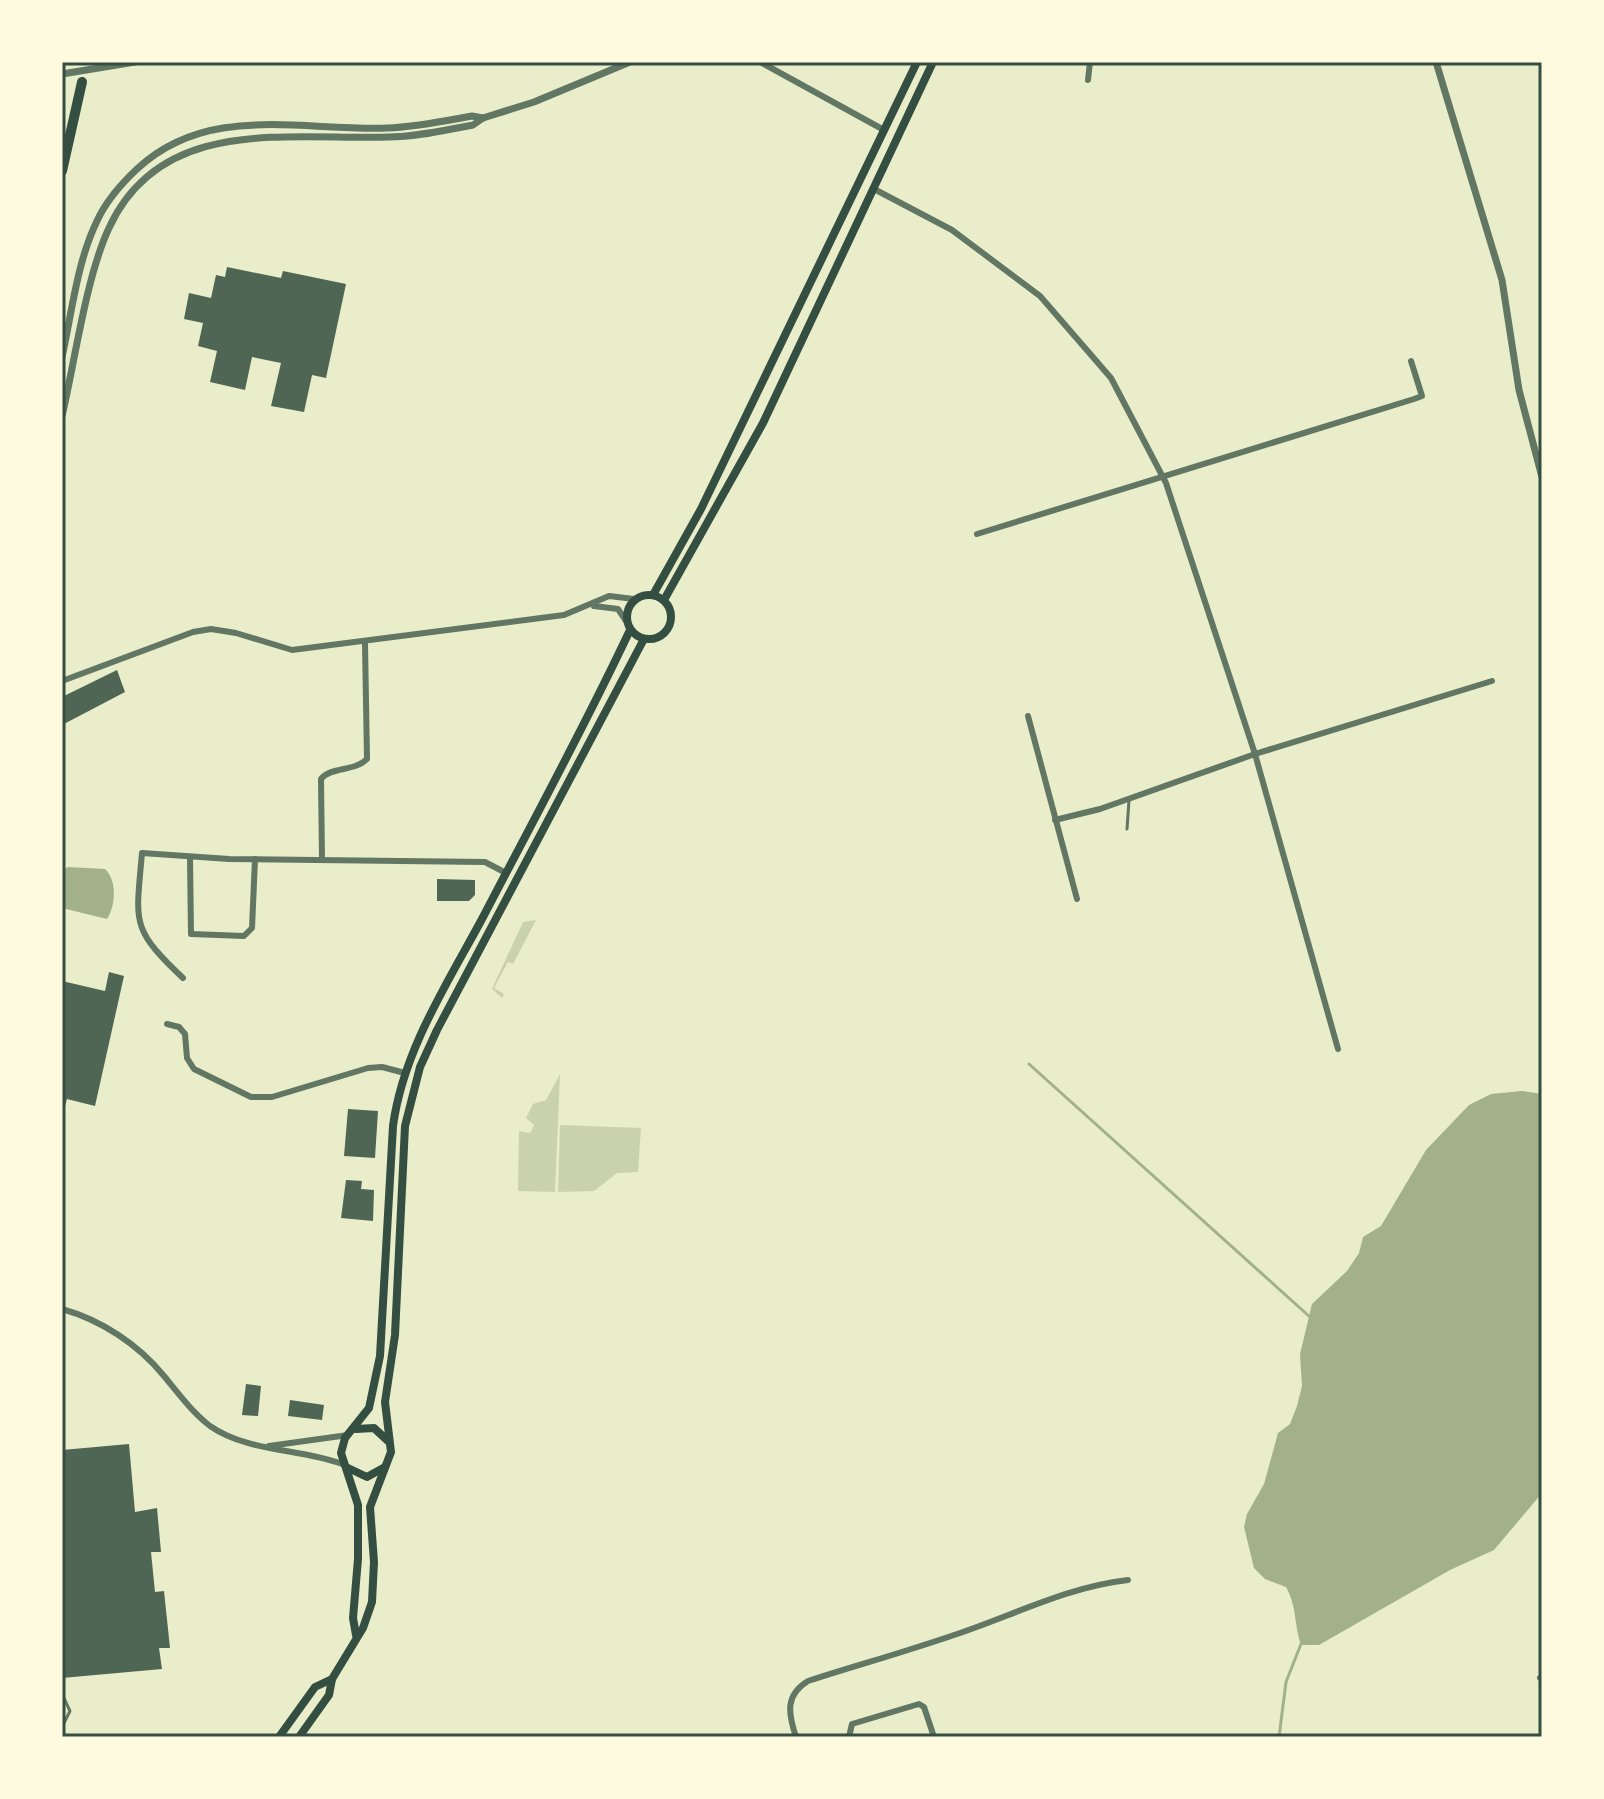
<svg xmlns="http://www.w3.org/2000/svg" width="1604" height="1799" viewBox="0 0 1604 1799" font-family="'Sofia Sans Condensed',sans-serif">
<style>
.green{fill:#cad2ad}
.water{fill:#a3b18a}
.lines{fill:none;stroke-linecap:round;stroke-linejoin:round}
.stream{stroke:#a3b18a;stroke-width:3}
.building{fill:#4f6655}
.service{stroke:#617663;stroke-width:3}
.minor{stroke:#617663;stroke-width:6}
.tertiary{stroke:#617663;stroke-width:7}
.secondary{stroke:#344e41;stroke-width:8}
.motorway{stroke:#344e41;stroke-width:10}
.neatline{fill:none;stroke:#344e41;stroke-width:3}
</style>
<rect width="100%" height="100%" fill="#e9edc9"/>
<g class="green">
<path d="M 536,920 L 513,964 L 508,962 L 494,988 L 504,994 L 502,998 L 492,989 L 523,922 Z"/>
<path d="M 560,1074 L 555,1192 L 518,1191 L 519,1131 L 530,1133 L 534,1125 L 526,1118 L 533,1104 L 546,1100 Z"/>
<path d="M 560,1125 L 641,1128 L 638,1172 L 617,1173 L 594,1191 L 558,1192 Z"/>
</g>
<g class="water">
<path d="M 68,867 L 105,869 C 117,880 116,905 107,919 L 62,908 L 62,870 Z"/>
<path d="M 1522,1091 L 1542,1094 L 1542,1493 L 1494,1550 L 1450,1570 L 1319,1645 L 1301,1645 C 1294,1624 1297,1607 1286,1587 L 1265,1579 L 1254,1568 L 1244,1527 L 1247,1514 L 1264,1484 L 1278,1433 L 1290,1424 L 1297,1406 L 1302,1386 L 1300,1354 L 1312,1304 L 1347,1271 L 1359,1253 L 1363,1237 L 1381,1226 L 1426,1150 L 1469,1105 L 1491,1094 Z"/>
</g>
<g class="lines">
<g class="stream">
<path d="M 1029,1064 L 1310,1317"/>
<path d="M 1279,1737 L 1286,1682 L 1301,1644"/>
</g>
</g>
<g class="building">
<path d="M 227,267 L 281,278 L 283,271 L 346,284 L 326,378 L 312,375 L 304,412 L 271,406 L 281,363 L 252,357 L 245,390 L 210,382 L 217,351 L 198,346 L 203,323 L 184,319 L 189,293 L 211,298 L 216,275 L 225,277 Z"/>
<path d="M 117,670 L 125,692 L 62,725 L 62,697 Z"/>
<path d="M 437,879 L 475,880 L 475,895 L 469,901 L 437,901 Z"/>
<path d="M 109,972 L 124,976 L 95,1106 L 67,1099 L 65,1106 L 62,1105 L 62,981 L 105,991 Z"/>
<path d="M 348,1109 L 378,1111 L 375,1158 L 344,1156 Z"/>
<path d="M 346,1180 L 362,1181 L 361,1189 L 374,1190 L 373,1221 L 341,1218 Z"/>
<path d="M 246,1384 L 261,1386 L 258,1416 L 242,1415 Z"/>
<path d="M 290,1400 L 324,1405 L 322,1420 L 288,1416 Z"/>
<path d="M 129,1444 L 135,1512 L 157,1508 L 161,1552 L 151,1552 L 155,1592 L 164,1591 L 170,1648 L 159,1648 L 162,1669 L 62,1678 L 62,1450 Z"/>
</g>
<g class="lines">
<g class="service">
<path d="M 1127,829 L 1129,800"/>
<path d="M 62,1694 L 70,1711 L 62,1727"/>
</g>
<g class="minor">
<path d="M 762,63 L 884,130"/>
<path d="M 1088,80 L 1090,62"/>
<path d="M 874,189 L 952,230 L 1040,296 L 1111,378 L 1166,483 L 1255,754 L 1338,1049"/>
<path d="M 977,534 L 1414,399 L 1422,396 L 1411,361"/>
<path d="M 594,606 L 618,609 L 626,621"/>
<path d="M 62,681 L 193,632 L 211,629 L 236,633 L 292,650 L 564,615 L 609,596 L 634,599"/>
<path d="M 1028,716 L 1077,899"/>
<path d="M 1055,820 L 1100,809 L 1255,754 L 1492,681"/>
<path d="M 190,857 L 191,934 L 244,936 L 252,928 L 255,859"/>
<path d="M 322,860 L 321,779 C 332,766 354,772 367,759 L 365,643"/>
<path d="M 183,978 C 130,928 136,923 142,853 L 229,859 L 485,862 L 506,873"/>
<path d="M 167,1024 L 179,1027 L 185,1034 L 187,1058 L 194,1069 L 251,1097 L 272,1097 L 368,1068 L 382,1067 L 405,1073"/>
<path d="M 62,1309 C 101,1320 138,1344 164,1376 C 178,1393 192,1412 210,1426 C 249,1453 302,1448 345,1465"/>
<path d="M 269,1446 L 348,1435"/>
<path d="M 1540,1678 L 1542,1677"/>
<path d="M 796,1737 C 788,1713 785,1695 808,1681 C 858,1665 908,1651 957,1634 C 1014,1615 1067,1587 1128,1580"/>
<path d="M 849,1737 L 852,1724 L 919,1704 L 924,1707 L 934,1737"/>
</g>
<g class="tertiary">
<path d="M 1436,62 L 1502,280 L 1519,390 L 1542,477"/>
<path d="M 62,74 L 135,62"/>
<path d="M 62,357 C 72,312 77,262 97,221 C 106,201 121,184 137,169 C 208,103 300,131 387,128 C 416,127 444,121 472,116 L 483,118"/>
<path d="M 62,416 C 75,361 86,277 109,228 C 161,115 288,140 389,137 C 417,137 445,130 473,125 L 483,118 L 534,102 L 630,62"/>
</g>
<g class="secondary">
<circle cx="649" cy="617" r="22"/>
<path d="M 653,595 L 701,509 L 917,62"/>
<path d="M 664,600 L 763,423 L 933,62"/>
<path d="M 356,1429 L 374,1428 L 388,1441"/>
<path d="M 348,1468 L 367,1477 L 385,1467"/>
<path d="M 356,1635 L 353,1618 L 358,1559 L 358,1505 L 341,1453 L 345,1438 L 369,1408 L 380,1356 L 393,1126 C 403,1051 447,984 482,919 C 532,823 584,728 630,630"/>
<path d="M 279,1737 L 315,1687 L 332,1679"/>
<path d="M 299,1737 L 329,1695 L 332,1679 L 363,1628 L 372,1602 L 374,1562 L 370,1507 L 391,1452 L 385,1402 L 395,1335 L 405,1126 L 420,1067 L 437,1030 L 644,639"/>
</g>
<path class="motorway" d="M 62,171 L 82,82"/>
</g>
<rect width="1604" height="1799" fill="none" stroke="#fefae0" stroke-width="128"/>
<rect x="64" y="64" width="1476" height="1671" class="neatline"/>
</svg>
